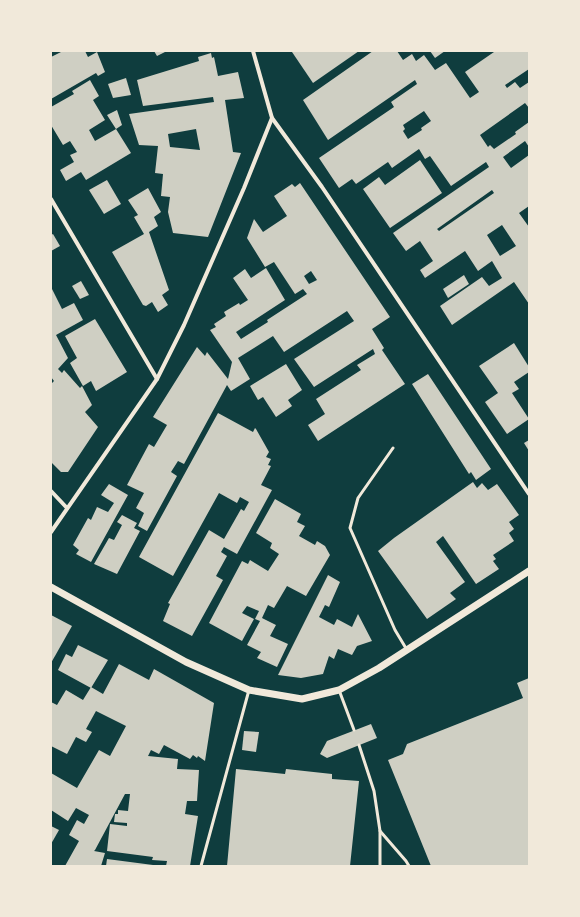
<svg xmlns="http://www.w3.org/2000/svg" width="580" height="917" viewBox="0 0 580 917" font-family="Commissioner,sans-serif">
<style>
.building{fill:#cfcfc3;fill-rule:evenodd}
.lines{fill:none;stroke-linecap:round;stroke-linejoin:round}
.service{stroke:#f1e9da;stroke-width:3}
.minor{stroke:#f1e9da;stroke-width:4}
.tertiary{stroke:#f1e9da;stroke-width:7}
</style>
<rect width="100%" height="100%" fill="#0f3d3e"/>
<g class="building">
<path d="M 63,51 L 85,51 L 88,57 L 97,52 L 105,72 L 98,76 L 96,73 L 51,99 L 51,57 Z"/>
<path d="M 154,51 L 167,51 L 157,56 Z"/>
<path d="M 293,51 L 359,51 L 313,83 L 292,52 Z"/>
<path d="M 373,51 L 397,51 L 403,60 L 412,54 L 416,61 L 424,55 L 435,70 L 446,63 L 470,98 L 479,92 L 465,72 L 494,52 L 493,51 L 529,51 L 529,69 L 505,85 L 507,88 L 515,82 L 520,88 L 529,82 L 529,108 L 525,103 L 480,135 L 488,147 L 490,145 L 494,149 L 516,134 L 515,132 L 529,122 L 529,147 L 525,141 L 503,157 L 511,168 L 529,155 L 529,206 L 519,213 L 529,227 L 529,304 L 514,282 L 452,325 L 440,306 L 482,277 L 489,286 L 502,278 L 492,261 L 478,271 L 465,251 L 425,278 L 420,270 L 433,261 L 420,241 L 406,251 L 393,233 L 489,167 L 486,162 L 451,186 L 430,156 L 425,159 L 419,149 L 392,168 L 388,162 L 356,184 L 352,179 L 339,188 L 319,158 L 394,107 L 391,102 L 417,84 L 415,80 L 328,140 L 303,100 ZM 424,111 L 431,121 L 421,128 L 422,130 L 408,139 L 403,131 L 405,129 L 403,125 ZM 492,190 L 494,193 L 439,231 L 437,229 ZM 502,225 L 516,246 L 500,256 L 487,235 Z"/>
<path d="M 430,51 L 445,51 L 435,58 Z"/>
<path d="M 211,53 L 212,58 L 214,57 L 218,76 L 238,72 L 244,98 L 225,100 L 233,152 L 241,153 L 208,237 L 173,233 L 168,212 L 170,197 L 161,196 L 163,174 L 155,173 L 158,146 L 139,145 L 129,114 L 214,102 L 213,97 L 143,106 L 137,80 L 199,61 L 198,57 ZM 196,129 L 200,150 L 170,147 L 168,134 Z"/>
<path d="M 126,78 L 131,95 L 113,98 L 108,84 Z"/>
<path d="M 90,80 L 99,96 L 93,100 L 105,120 L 89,130 L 95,141 L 116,129 L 107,115 L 117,110 L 122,125 L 116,129 L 131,153 L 86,180 L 81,172 L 66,181 L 60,170 L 74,162 L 70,155 L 77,152 L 70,141 L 63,145 L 51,125 L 51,107 L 74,94 L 72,91 Z"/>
<path d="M 420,160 L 442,193 L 390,228 L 363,189 L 379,177 L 385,185 Z"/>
<path d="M 107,180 L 121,204 L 104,214 L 89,190 Z"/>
<path d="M 300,183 L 390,317 L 372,329 L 384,348 L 382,350 L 405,384 L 318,441 L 308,425 L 325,414 L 316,399 L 361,370 L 357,365 L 375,354 L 373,349 L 314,387 L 294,359 L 354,321 L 347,311 L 284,352 L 273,336 L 238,358 L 250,379 L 231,391 L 227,385 L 184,464 L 178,461 L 171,472 L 177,476 L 147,531 L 138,526 L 144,513 L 136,508 L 144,493 L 127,485 L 149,444 L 154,447 L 167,425 L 153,417 L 197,347 L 205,356 L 207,352 L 228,379 L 232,362 L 210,330 L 216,327 L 214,324 L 226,316 L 224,312 L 239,303 L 240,305 L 248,300 L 233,278 L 245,269 L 251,278 L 266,268 L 285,300 L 236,332 L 241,339 L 268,322 L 267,320 L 307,294 L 303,289 L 295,294 L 274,262 L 265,267 L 247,238 L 254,219 L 263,232 L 287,216 L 274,196 L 292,184 L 295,187 ZM 311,271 L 317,280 L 309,284 L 304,276 Z"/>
<path d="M 148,188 L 161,212 L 154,217 L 158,226 L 149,232 L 169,290 L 162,295 L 168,305 L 158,312 L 152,302 L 146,306 L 143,305 L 112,252 L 144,234 L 134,217 L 138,215 L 128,200 Z"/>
<path d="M 53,234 L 60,246 L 51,251 L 51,235 Z"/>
<path d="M 464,275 L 469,284 L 448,298 L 443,289 Z"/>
<path d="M 81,281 L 89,295 L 80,299 L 72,286 Z"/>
<path d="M 51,287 L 62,309 L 74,303 L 83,320 L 56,335 L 68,358 L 58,369 L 62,373 L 64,370 L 80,388 L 82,386 L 92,405 L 85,412 L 98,427 L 68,472 L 61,472 L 51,462 L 51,384 L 54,381 L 51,377 Z"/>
<path d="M 95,319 L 127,372 L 96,391 L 91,381 L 83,386 L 70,363 L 77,358 L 65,336 Z"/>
<path d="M 514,343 L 529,367 L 529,372 L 514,382 L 519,389 L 512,393 L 529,419 L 507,434 L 485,402 L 498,393 L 479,366 Z"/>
<path d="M 286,364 L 302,390 L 288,400 L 292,406 L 276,417 L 263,397 L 258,400 L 250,386 Z"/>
<path d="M 428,374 L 491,469 L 476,480 L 471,472 L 469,474 L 412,384 Z"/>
<path d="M 218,413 L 253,432 L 255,428 L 256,429 L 269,452 L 266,457 L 271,459 L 268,465 L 271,466 L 261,485 L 272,490 L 237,554 L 224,547 L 221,552 L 227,556 L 216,576 L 223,580 L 192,636 L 163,621 L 170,604 L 168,603 L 209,530 L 224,539 L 241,509 L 244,511 L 249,502 L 240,497 L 237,503 L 219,493 L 173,576 L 139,557 Z"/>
<path d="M 529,440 L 529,451 L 524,443 Z"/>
<path d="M 473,482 L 477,488 L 482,483 L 488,490 L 497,484 L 519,515 L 509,522 L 514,529 L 509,533 L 514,541 L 493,555 L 496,559 L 493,561 L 499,569 L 476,584 L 443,536 L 436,542 L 465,582 L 450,593 L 456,599 L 427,619 L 378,551 L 394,538 Z"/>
<path d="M 109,484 L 128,495 L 91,562 L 76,554 L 79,550 L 73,545 L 88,518 L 91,520 L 97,507 L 108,512 L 114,503 L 101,495 Z"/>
<path d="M 275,499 L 301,514 L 297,522 L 305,526 L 299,536 L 315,545 L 317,541 L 325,546 L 330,555 L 306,596 L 287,586 L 274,608 L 268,605 L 262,618 L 276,625 L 270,636 L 288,644 L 277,667 L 257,658 L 261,652 L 247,645 L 260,621 L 255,619 L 259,611 L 247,606 L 242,613 L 254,619 L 242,641 L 209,623 L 242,561 L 248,564 L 250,560 L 268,571 L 279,554 L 270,548 L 272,543 L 256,533 Z"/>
<path d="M 122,515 L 137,523 L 134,528 L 140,531 L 117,574 L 94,564 L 109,538 L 114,540 L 122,525 L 117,522 Z"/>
<path d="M 328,575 L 340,582 L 329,607 L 325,605 L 319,617 L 334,625 L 337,619 L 352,627 L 358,614 L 372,641 L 357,646 L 352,655 L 338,649 L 334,659 L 329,656 L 323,674 L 301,678 L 278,675 Z"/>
<path d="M 51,615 L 72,626 L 51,663 Z"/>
<path d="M 78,645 L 108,660 L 91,688 L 58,670 L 66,654 L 72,657 Z"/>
<path d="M 119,664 L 149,680 L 154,669 L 214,703 L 205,761 L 198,756 L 197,758 L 193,755 L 190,759 L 164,745 L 159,754 L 151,750 L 148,756 L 178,759 L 177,769 L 199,770 L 197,801 L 187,801 L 185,814 L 198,816 L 190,866 L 166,866 L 167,861 L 152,860 L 153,857 L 107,851 L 110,824 L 127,826 L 127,823 L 114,822 L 115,814 L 118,814 L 118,810 L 128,811 L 130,794 L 125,794 L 95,850 L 94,851 L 105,853 L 101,866 L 65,866 L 79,841 L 69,835 L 77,820 L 84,824 L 89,815 L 76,808 L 68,821 L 51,810 L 51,773 L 77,788 L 99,750 L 110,756 L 126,726 L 96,711 L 86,729 L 92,732 L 86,742 L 76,737 L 67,754 L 51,746 L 51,702 L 57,705 L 66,690 L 83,700 L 91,687 L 103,694 Z"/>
<path d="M 529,678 L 529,866 L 431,866 L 388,760 L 403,754 L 407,744 L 523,698 L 517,683 Z"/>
<path d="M 371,724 L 377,738 L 327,758 L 320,754 L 327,741 Z"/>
<path d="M 244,731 L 259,732 L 256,752 L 242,750 Z"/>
<path d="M 236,769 L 285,774 L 286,769 L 332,774 L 332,779 L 359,781 L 350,866 L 227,866 Z"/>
<path d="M 51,826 L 59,830 L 51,844 Z"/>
<path d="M 107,859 L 153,865 L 153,866 L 106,866 Z"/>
</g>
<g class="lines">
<g class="service">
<path d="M 393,448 L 358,498 L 350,528 L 395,630 L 407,650"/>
<path d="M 339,690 L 354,730"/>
<path d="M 359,745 L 374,791 L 380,831 L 380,866"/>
<path d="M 380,831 L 406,861 L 409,866"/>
<path d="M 201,866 L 249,690"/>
</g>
<g class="minor">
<path d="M 272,118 L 322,187 L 529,494"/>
<path d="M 51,199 L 157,379"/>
<path d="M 51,491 L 67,508"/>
<path d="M 51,532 L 157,379 L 184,325 L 244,188 L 272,118 L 253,51"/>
</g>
<path class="tertiary" d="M 51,587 L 186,662 L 249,690 L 302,699 L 339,690 L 379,668 L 529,571"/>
</g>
<rect width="580" height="917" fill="none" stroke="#f1e9da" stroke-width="104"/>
</svg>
